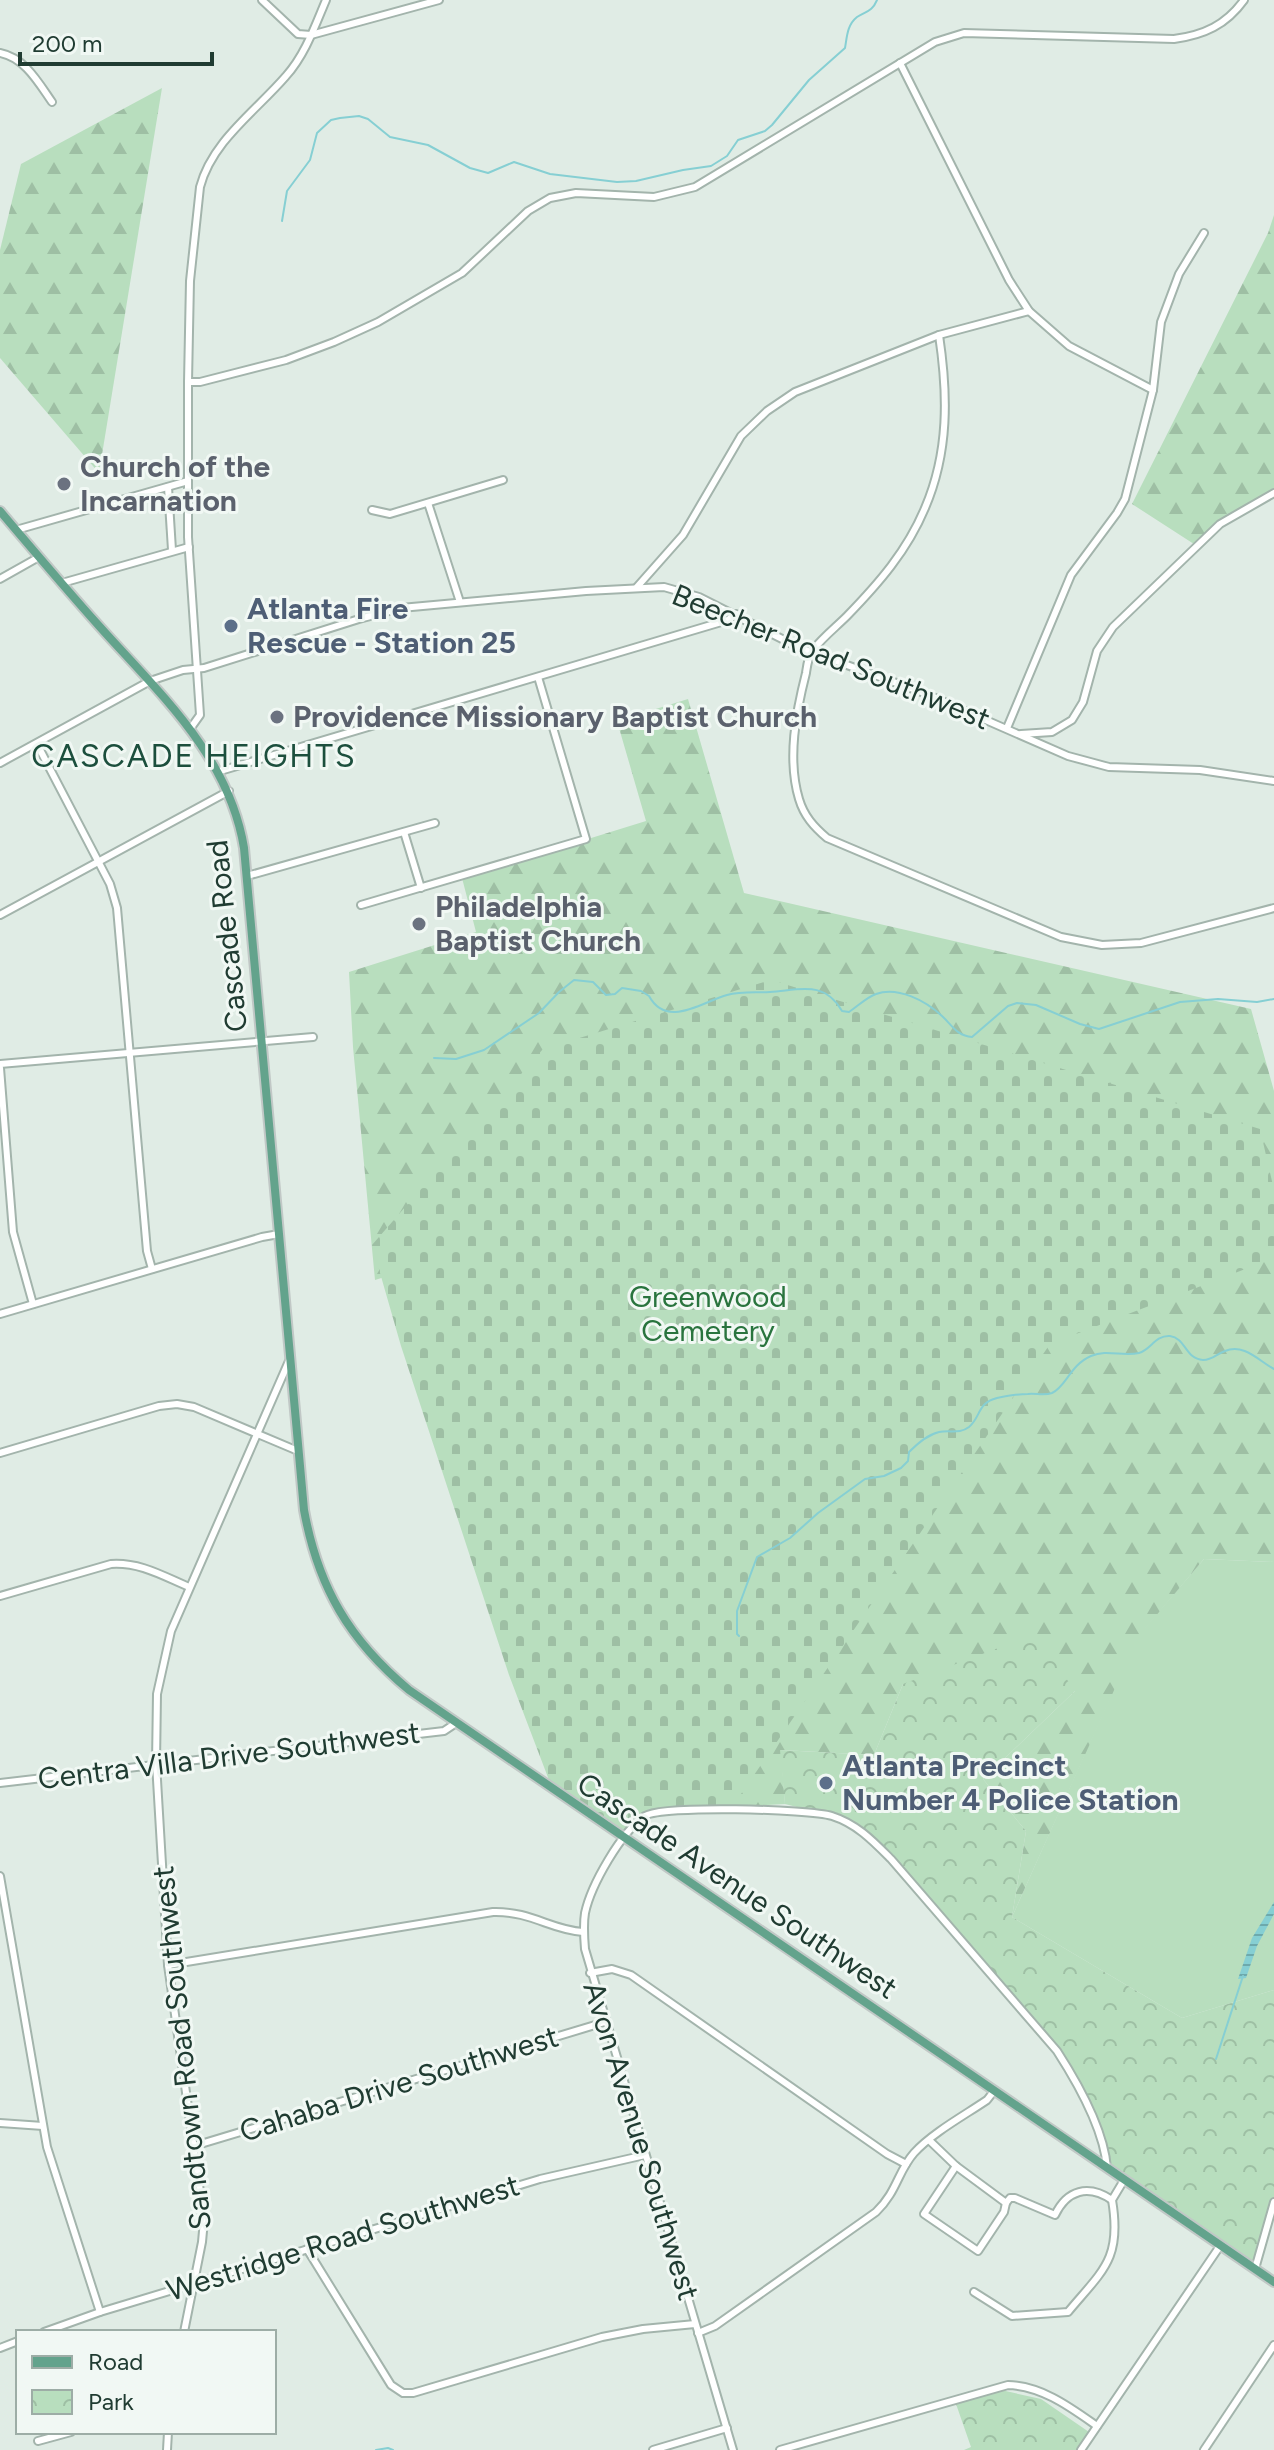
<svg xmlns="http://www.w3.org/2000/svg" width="1274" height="2450" viewBox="0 0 1274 2450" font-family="Figtree,sans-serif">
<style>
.grass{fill:#b8debe}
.forest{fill:url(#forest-firs)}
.cemetery{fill:url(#cemetery-stones)}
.park{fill:url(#park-crowns)}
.water{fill:url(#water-rules)}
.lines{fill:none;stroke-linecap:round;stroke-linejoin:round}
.stream{stroke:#86cfd3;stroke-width:2}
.minor-casing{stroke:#a3b4ac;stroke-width:10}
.major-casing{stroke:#c1c8c6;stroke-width:12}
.minor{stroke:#fff;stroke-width:6}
.major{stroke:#63a38c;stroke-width:8}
.worship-dot{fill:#6b7280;stroke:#f1f8f4;stroke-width:3}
.service-dot{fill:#5c6f8a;stroke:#f1f8f4;stroke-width:3}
.labels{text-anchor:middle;stroke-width:6;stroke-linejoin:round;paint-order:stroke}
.worship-label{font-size:30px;font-weight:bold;fill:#5b616d;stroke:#f1f8f4;text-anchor:start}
.service-label{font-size:30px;font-weight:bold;fill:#4e5e75;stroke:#f1f8f4;text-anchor:start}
.street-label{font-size:30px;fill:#203c32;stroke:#f1f8f4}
.park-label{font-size:30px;fill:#29743e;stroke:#f1f8f4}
.neighbourhood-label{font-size:32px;letter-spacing:2px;fill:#1c4f3d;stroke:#f1f8f4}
</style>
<defs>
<pattern id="forest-firs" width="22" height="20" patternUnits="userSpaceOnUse" patternTransform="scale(2)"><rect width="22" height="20" fill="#b8debe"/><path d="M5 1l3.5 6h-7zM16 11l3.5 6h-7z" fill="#9ebfa4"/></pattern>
<pattern id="cemetery-stones" width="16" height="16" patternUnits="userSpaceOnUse" patternTransform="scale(2)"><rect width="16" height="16" fill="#b8debe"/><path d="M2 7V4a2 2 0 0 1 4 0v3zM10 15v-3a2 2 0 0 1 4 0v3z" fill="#9ebfa4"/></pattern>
<pattern id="park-crowns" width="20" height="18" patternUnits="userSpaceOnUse" patternTransform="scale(2)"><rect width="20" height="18" fill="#b8debe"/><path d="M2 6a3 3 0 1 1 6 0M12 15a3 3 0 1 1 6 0" fill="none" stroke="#9ebfa4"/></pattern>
<pattern id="water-rules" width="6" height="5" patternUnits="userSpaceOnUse" patternTransform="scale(2)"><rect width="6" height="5" fill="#86cfd3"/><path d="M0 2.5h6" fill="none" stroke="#6da9ac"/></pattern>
</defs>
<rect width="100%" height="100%" fill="#e0ece5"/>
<path class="grass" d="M 1204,1559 L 1274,1562 L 1274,1990 L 1182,2018 L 1012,1917 L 1137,1637 Z"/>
<g class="forest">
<path d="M 162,88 L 99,473 L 0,358 L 0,250 L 21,164 Z"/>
<path d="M 1274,215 L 1274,489 L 1197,546 L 1132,504 L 1268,233 Z"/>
<path d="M 688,699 L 744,893 L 1251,1009 L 1274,1091 L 1274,1562 L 1204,1559 L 1138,1637 L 1012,1917 L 1026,1831 L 983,1779 L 1075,1691 L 903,1684 L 874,1755 L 781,1750 L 785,1804 L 705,1808 L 621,1204 L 375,1280 L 353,1047 L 349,972 L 476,932 L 462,878 L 646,821 L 617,721 Z"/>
</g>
<path class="cemetery" d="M 771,980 L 1260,1129 L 1274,1190 L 1274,1258 L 1050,1344 L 730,1810 L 650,1813 L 624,1837 L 552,1788 L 509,1675 L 401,1346 L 372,1245 L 543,1049 Z"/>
<g class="park">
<path d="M 1035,1634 L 1075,1691 L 983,1779 L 1026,1831 L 1012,1917 L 1182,2018 L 1274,1990 L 1274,2204 L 1258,2272 L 1167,2210 L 1102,2169 C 1100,2132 1086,2101 1069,2069 L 873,1841 L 832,1816 L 785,1804 L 780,1750 L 874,1755 L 903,1684 Z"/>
<path d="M 1001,2390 L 1041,2399 L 1089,2432 L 1077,2450 L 964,2450 L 971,2447 L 956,2404 Z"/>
</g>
<path class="water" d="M 1274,1902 L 1274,1914 L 1257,1946 L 1246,1978 L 1238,1979 L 1252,1938 Z"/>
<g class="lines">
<g class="stream">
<path d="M 282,221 L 287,191 L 310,160 L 317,133 L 331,120 L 340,118 L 359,116 L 368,119 L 390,137 L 428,145 L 470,168 L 488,173 L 514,162 L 550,174 L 617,182 L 636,181 L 683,170 L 711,166 L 727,156 L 738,140 L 765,131 L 772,125 L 809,80 L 845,48 C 847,37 847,25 857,17 C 866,11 872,12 877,0"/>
<path d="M 434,1058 L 456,1059 L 484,1050 L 539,1013 L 559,992 L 574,980 L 593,982 L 606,995 L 615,994 L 622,988 L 641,991 L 649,996 C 667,1029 702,1002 727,995 C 741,991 756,993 770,992 C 800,990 824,980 842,1011 L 849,1012 C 858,1006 867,997 876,994 C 898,986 926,1001 942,1016 C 952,1025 957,1036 972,1037 L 1008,1006 L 1017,1003 L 1036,1005 L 1080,1024 L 1099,1029 L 1180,1002 L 1218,999 L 1257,1002 L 1274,999"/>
<path d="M 739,1636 L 737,1634 L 737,1611 L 757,1557 L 790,1538 L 818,1513 L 865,1479 L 884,1476 L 901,1468 L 908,1461 L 909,1452 C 918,1443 927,1435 939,1432 C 950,1430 960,1434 969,1427 C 981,1417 977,1403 997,1398 C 1007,1396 1018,1394 1028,1394 C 1036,1393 1044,1396 1052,1393 C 1066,1387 1070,1365 1091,1356 C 1107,1349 1123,1357 1139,1353 C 1151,1350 1155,1335 1170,1336 C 1186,1338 1185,1359 1203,1360 C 1213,1360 1216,1354 1225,1351 C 1244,1343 1259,1361 1274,1369"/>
<path d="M 1216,2059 L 1243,1976"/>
<path d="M 376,2450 L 388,2448 L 393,2450"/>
</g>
<g class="minor-casing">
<g id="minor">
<path d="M 262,0 L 298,34 L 311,35 L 439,0"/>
<path d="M 0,53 C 25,58 38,82 52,102"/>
<path d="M 900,63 L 1009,280 L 1029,311 L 1069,346 L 1153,390"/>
<path d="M 939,335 C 948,395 949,452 925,508 C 907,551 879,583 847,616 C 836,627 822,638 813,650 C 808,656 807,666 806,673 C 796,712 787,759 799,799 C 804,816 814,827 827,838 L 1061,937 L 1102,945 L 1141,943 L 1274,908"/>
<path d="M 188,382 L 200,382 L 286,360 L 334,342 L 378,322 L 462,273 L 528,211 L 550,198 L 576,193 L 654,197 L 695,187 L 935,42 L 964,33 L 1174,39 C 1204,35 1226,25 1244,0"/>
<path d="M 168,487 L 172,550"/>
<path d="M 428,503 L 460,602"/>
<path d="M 372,510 L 390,514 L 503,480"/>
<path d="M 16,530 L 188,481"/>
<path d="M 0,579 L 39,557"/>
<path d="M 62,583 L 189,547"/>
<path d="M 637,587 L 683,535 L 741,436 L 767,411 L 795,392 L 939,335 L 1029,311"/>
<path d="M 1007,728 L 1071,575 L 1117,513 L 1125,499 L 1153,390 L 1161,322 L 1179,274 L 1204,233"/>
<path d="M 190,729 L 200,715 L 188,537 L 188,382 L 190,281 L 200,187 C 212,141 256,111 286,76 C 305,55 315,26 326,0"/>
<path d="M 1021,734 L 1052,732 L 1072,720 L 1083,702 L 1097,651 L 1113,627 L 1220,524 L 1274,493"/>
<path d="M 37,744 L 110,884 L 117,908 L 147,1251 L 152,1269"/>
<path d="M 0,763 L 150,681 L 183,670 L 204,668 L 359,619 L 401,608 L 586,591 L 664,587 L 699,597 L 800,648 L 924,693 L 1068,756 L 1109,767 L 1200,770 L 1274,781"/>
<path d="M 220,771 L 728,620 L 736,614"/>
<path d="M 404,832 L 421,888"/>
<path d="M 247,876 L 435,823"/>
<path d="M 361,905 L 586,839 L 538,677"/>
<path d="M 0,915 L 229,791"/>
<path d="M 0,1064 L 313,1037"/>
<path d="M 0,1068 L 13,1232 L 33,1304"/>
<path d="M 0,1314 L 262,1237 L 279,1234"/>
<path d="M 0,1453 L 159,1406 L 177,1404 L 194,1407 L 298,1451"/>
<path d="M 0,1596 L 111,1564 C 140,1562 163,1576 189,1587"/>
<path d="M 0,1783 L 444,1731 L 456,1723"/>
<path d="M 0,1876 L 47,2147 L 100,2312"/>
<path d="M 168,1965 L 493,1912 C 531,1911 551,1930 583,1932"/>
<path d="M 590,1973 L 612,1969 L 631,1975 L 887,2154 L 906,2164"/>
<path d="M 0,2123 L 43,2126"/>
<path d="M 930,2141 L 956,2166 L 1006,2203 L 1010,2198 L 1015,2198 L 1055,2215 C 1067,2190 1088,2184 1112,2200"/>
<path d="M 194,2146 L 605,2022"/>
<path d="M 956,2166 L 924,2214 L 978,2251 L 1004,2212 L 1006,2203"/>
<path d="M 307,2249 L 391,2385 L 403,2393 L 413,2393 L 602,2337 L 643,2329 L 695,2324"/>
<path d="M 1255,2269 L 1274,2202"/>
<path d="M 974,2292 L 1012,2316 L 1068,2312 C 1103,2270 1122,2259 1112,2200 L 1124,2180"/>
<path d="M 44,2332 L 100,2312 L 540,2179 L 645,2155"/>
<path d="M 184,2332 L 202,2242 L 204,2220 L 168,1965 L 156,1763 L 157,1694 L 171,1631 L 289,1361"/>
<path d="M 698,2333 L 715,2326 L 876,2212 C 897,2192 898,2171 914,2153 C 932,2133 965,2115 987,2100 L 994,2091"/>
<path d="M 0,2348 L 18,2341"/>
<path d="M 38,2441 L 71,2432"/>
<path d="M 167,2450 L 168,2432"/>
<path d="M 653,2450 L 727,2428"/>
<path d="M 733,2450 L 585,1949 C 584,1937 583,1925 585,1913 C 591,1885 621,1832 645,1816 C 661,1805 809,1809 832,1816 C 857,1824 873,1841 891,1859 L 1057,2051 C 1077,2082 1104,2130 1107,2168"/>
<path d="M 780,2450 L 1008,2385 C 1042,2386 1070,2407 1097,2426"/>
<path d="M 1081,2450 L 1220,2246"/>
<path d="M 1204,2450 L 1274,2345"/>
</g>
</g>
<g class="major-casing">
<path id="major" d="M 0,511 C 33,550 66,589 100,627 C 160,694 229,756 244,848 L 304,1510 C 318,1587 349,1640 409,1690 L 1274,2282"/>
</g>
<use href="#minor" class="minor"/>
<use href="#major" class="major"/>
</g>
<g class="worship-dot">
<circle cx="64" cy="484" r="8"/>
<circle cx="277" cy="717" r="8"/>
<circle cx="419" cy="924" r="8"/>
</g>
<g class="service-dot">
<circle cx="231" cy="626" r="8"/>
<circle cx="826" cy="1783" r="8"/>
</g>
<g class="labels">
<g class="worship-label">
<text x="80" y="477">Church of the<tspan x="80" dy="34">Incarnation</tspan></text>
<text x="293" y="727">Providence Missionary Baptist Church</text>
<text x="435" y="917">Philadelphia<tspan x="435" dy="34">Baptist Church</tspan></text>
</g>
<g class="service-label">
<text x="247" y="619">Atlanta Fire<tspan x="247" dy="34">Rescue - Station 25</tspan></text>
<text x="842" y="1776">Atlanta Precinct<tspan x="842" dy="34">Number 4 Police Station</tspan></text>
</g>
<g class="street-label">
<text transform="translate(831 657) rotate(22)" y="10">Beecher Road Southwest</text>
<text transform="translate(227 936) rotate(-96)" y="10">Cascade Road</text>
<text transform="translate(229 1756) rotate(-7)" y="10">Centra Villa Drive Southwest</text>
<text transform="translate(737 1886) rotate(34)" y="10">Cascade Avenue Southwest</text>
<text transform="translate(182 2048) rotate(-96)" y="10">Sandtown Road Southwest</text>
<text transform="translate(399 2084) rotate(-17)" y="10">Cahaba Drive Southwest</text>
<text transform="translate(641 2141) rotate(73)" y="10">Avon Avenue Southwest</text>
<text transform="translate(343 2238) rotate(-17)" y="10">Westridge Road Southwest</text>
</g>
<g class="park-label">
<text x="708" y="1307">Greenwood<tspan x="708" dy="34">Cemetery</tspan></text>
</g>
<g class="neighbourhood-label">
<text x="194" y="767">CASCADE HEIGHTS</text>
</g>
</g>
<rect x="16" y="2330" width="260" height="104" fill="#f1f8f4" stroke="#9dada6" stroke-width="2"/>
<rect x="32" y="2356" width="40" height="12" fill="#63a38c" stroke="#9dada6" stroke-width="2"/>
<text x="88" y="2370" font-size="24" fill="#203c32">Road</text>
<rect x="32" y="2390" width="40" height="24" fill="url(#park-crowns)" stroke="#9dada6" stroke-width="2"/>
<text x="88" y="2410" font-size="24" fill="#203c32">Park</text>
<path d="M20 52v12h192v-12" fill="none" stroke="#203c32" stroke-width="4"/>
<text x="32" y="52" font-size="24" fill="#203c32" stroke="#f1f8f4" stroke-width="6" paint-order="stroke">200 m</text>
</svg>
